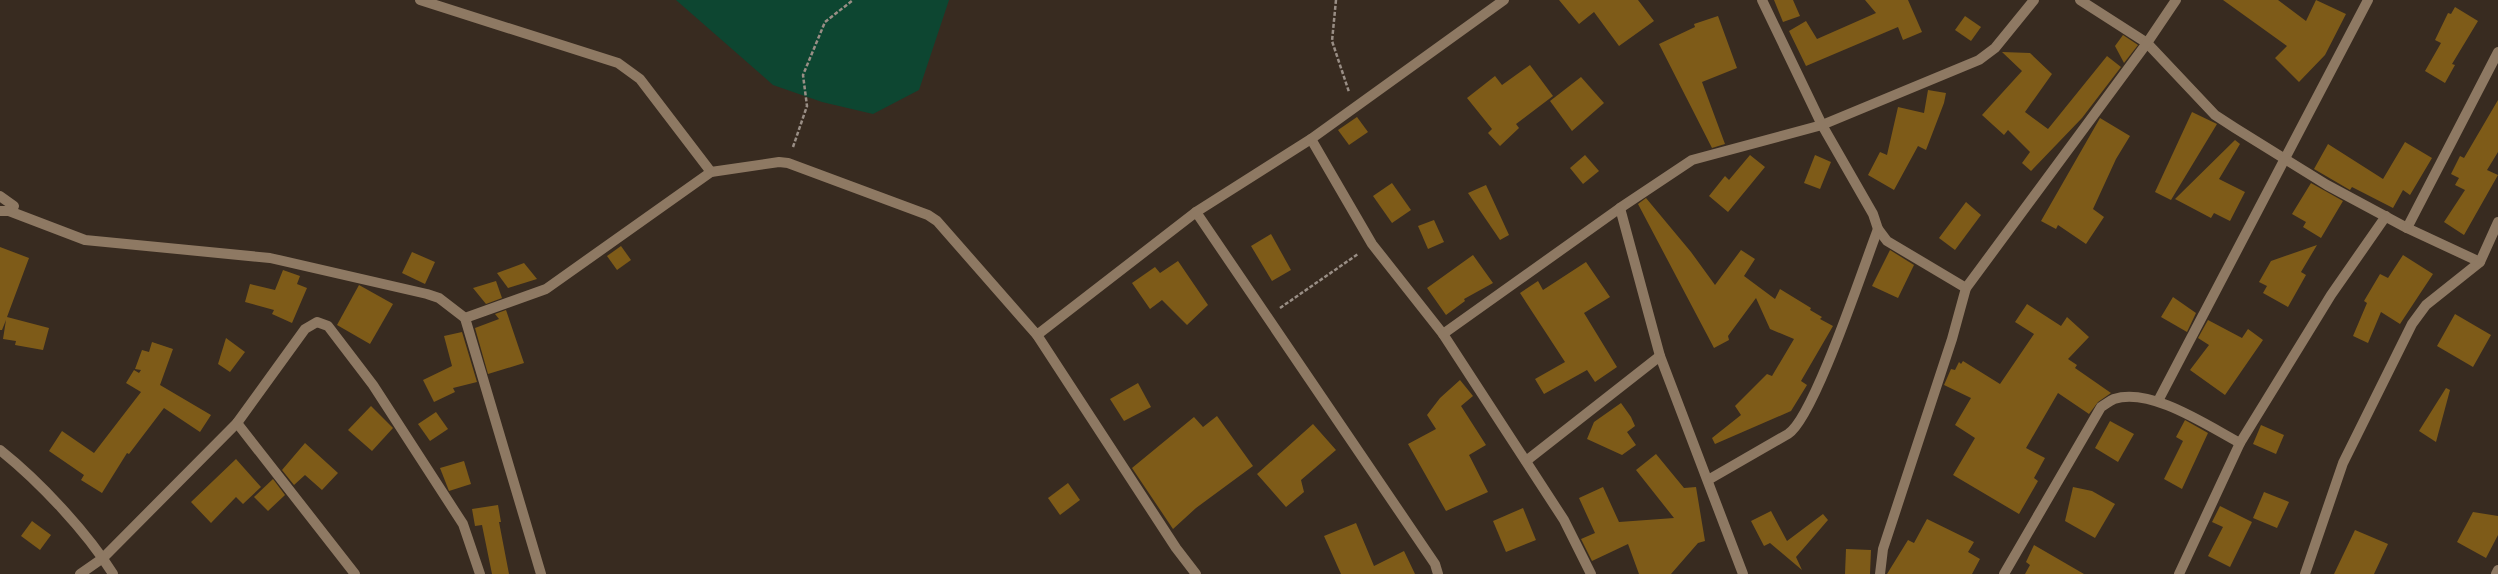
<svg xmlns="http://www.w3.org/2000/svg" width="2498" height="574" viewBox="0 0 2498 574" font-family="'Alegreya Sans',sans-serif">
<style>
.green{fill:#0d4631}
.building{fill:#7e5b18}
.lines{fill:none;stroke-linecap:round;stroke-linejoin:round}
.path{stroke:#998e85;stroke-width:2.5;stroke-dasharray:4 2;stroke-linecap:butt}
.minor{stroke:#8e7963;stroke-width:10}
</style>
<rect width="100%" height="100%" fill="#382b20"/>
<path class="green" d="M 676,0 L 949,0 L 919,90 L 873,114 L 822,102 L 773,85 Z"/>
<g class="building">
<path d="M 1559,0 L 1638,0 L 1654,21 L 1619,46 L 1594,12 L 1579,24 Z"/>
<path d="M 1774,0 L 1793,0 L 1800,16 L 1783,22 Z"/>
<path d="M 1865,0 L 1908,0 L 1922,32 L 1903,40 L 1898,27 L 1806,66 L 1789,31 L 1806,21 L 1817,39 L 1876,13 Z"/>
<path d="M 2223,0 L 2278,0 L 2306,21 L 2316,0 L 2346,14 L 2325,55 L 2299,82 L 2275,58 L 2287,46 Z"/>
<path d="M 2455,7 L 2478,21 L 2452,64 L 2455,65 L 2445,83 L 2425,71 L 2441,43 L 2435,40 L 2448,13 L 2451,14 Z"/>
<path d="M 1718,16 L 1737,68 L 1702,82 L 1725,144 L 1712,148 L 1659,44 L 1695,27 L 1694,24 Z"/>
<path d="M 1965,16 L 1981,27 L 1971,41 L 1955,30 Z"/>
<path d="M 2123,35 L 2138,45 L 2124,63 L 2115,46 Z"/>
<path d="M 2002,52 L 2030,53 L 2052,74 L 2025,112 L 2048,129 L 2107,56 L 2121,67 L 2082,118 L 2031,171 L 2022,163 L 2030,152 L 2008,130 L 2004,135 L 1982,115 L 2022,71 Z"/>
<path d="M 1530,65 L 1553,96 L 1516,124 L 1519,128 L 1500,146 L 1488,133 L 1492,129 L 1467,98 L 1495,76 L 1502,85 Z"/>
<path d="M 1581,77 L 1604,103 L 1572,131 L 1550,101 Z"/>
<path d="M 1928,90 L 1946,93 L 1944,103 L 1926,150 L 1918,146 L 1894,190 L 1868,175 L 1880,152 L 1887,155 L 1898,107 L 1924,113 Z"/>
<path d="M 2498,100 L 2498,152 L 2487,170 L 2498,175 L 2464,235 L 2444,222 L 2465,190 L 2455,185 L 2459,178 L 2451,174 L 2460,156 L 2464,158 Z"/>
<path d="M 2192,112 L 2217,124 L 2171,200 L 2155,192 Z"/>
<path d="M 1357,117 L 1368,132 L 1349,145 L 1338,130 Z"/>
<path d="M 2100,118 L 2130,136 L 2116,159 L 2093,209 L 2104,217 L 2086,244 L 2058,225 L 2056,229 L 2041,221 Z"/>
<path d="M 2235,140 L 2240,144 L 2219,179 L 2245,192 L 2230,221 L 2214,213 L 2211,218 L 2175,199 Z"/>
<path d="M 2405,142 L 2432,158 L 2410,195 L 2403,190 L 2393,208 L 2352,187 L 2350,190 L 2314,169 L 2328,144 L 2383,179 Z"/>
<path d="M 1585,155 L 1599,171 L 1583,184 L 1570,168 Z"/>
<path d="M 1750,155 L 1765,167 L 1728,212 L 1709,196 L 1725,176 L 1729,180 Z"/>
<path d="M 1815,155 L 1831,162 L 1820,189 L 1804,183 Z"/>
<path d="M 1392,183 L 1411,210 L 1392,223 L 1373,196 Z"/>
<path d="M 2311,183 L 2343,201 L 2321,238 L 2303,227 L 2306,222 L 2292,214 Z"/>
<path d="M 1486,185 L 1509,235 L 1500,240 L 1468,193 Z"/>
<path d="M 1646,198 L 1691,252 L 1715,285 L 1741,250 L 1755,259 L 1744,276 L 1775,299 L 1780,289 L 1811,308 L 1810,310 L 1822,317 L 1820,319 L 1833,326 L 1801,381 L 1807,385 L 1791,411 L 1715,444 L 1712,438 L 1741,415 L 1735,406 L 1767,374 L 1772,376 L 1794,339 L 1770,329 L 1756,298 L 1728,336 L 1729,340 L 1714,348 L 1638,204 Z"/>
<path d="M 1966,202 L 1981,215 L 1955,250 L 1939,238 Z"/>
<path d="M 1434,220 L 1444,242 L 1428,249 L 1418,226 Z"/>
<path d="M 1271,234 L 1291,270 L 1272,281 L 1251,246 Z"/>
<path d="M 2317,245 L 2301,272 L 2306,275 L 2288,307 L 2263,293 L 2267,286 L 2259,282 L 2271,261 Z"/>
<path d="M 621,246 L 631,260 L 617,270 L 607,256 Z"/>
<path d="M 0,247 L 29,258 L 7,317 L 49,328 L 43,350 L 15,345 L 16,341 L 3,339 L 6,320 L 2,330 L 0,330 Z"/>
<path d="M 1890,250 L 1914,265 L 1898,298 L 1872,286 Z"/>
<path d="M 412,252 L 435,262 L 425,284 L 402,273 Z"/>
<path d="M 1473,255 L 1493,283 L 1464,299 L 1465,301 L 1446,315 L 1427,288 Z"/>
<path d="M 2403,255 L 2433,274 L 2400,324 L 2381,312 L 2368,343 L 2353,336 L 2367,303 L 2364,301 L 2380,274 L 2388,278 Z"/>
<path d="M 1178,261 L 1208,305 L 1187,325 L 1162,300 L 1150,309 L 1132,283 L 1155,267 L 1160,273 Z"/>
<path d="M 1586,262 L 1610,297 L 1584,313 L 1617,367 L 1595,382 L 1587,370 L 1544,394 L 1535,379 L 1565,362 L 1520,293 L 1538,281 L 1543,290 Z"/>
<path d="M 524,263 L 537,279 L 508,288 L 497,273 Z"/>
<path d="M 283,270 L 300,276 L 297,284 L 307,288 L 292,323 L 272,314 L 274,310 L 245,302 L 250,284 L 275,290 Z"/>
<path d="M 496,281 L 502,298 L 486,304 L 473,288 Z"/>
<path d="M 359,285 L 393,304 L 370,344 L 337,325 Z"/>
<path d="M 2173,297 L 2196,313 L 2187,332 L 2161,317 Z"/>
<path d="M 2027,304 L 2061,326 L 2067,317 L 2089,337 L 2068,359 L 2077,365 L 2075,368 L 2111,393 L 2098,402 L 2089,414 L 2058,393 L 2026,448 L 2045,458 L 2034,478 L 2038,481 L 2019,514 L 1953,475 L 1975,438 L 1955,425 L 1971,398 L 1944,385 L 1951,369 L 1955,370 L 1959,362 L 1961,364 L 1963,361 L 2000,384 L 2034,334 L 2015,322 Z"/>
<path d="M 506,310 L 524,363 L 488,374 L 475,328 L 499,319 L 495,314 Z"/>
<path d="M 2455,314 L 2491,335 L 2473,367 L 2437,346 Z"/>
<path d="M 2208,320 L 2242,338 L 2248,329 L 2263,340 L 2225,395 L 2190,370 L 2209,345 L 2198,338 Z"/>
<path d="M 462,332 L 477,382 L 453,388 L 455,392 L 434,402 L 423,380 L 452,366 L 444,336 Z"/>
<path d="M 226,338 L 245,352 L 230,372 L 218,364 Z"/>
<path d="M 152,342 L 173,349 L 160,385 L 211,415 L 200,432 L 164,408 L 129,454 L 127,453 L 102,493 L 81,480 L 84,475 L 49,451 L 62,431 L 94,453 L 141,392 L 126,383 L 134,370 L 139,373 L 141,370 L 135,369 L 142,350 L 149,352 Z"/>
<path d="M 1460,380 L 1473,396 L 1461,406 L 1486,445 L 1469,455 L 1488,492 L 1446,511 L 1408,444 L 1436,429 L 1427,415 L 1440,398 Z"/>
<path d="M 1138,383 L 1151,407 L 1124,421 L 1110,399 Z"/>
<path d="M 2446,388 L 2450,390 L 2436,442 L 2419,431 Z"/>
<path d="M 1621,403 L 1631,417 L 1635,426 L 1627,432 L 1636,445 L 1622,455 L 1587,439 L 1594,422 Z"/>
<path d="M 371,406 L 393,428 L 372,451 L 348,430 Z"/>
<path d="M 436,412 L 448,429 L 430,441 L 418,424 Z"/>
<path d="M 1217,416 L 1253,466 L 1196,508 L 1173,529 L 1132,468 L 1194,417 L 1203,427 Z"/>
<path d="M 2185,420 L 2208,433 L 2182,489 L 2164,479 L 2183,441 L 2176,437 Z"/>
<path d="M 2110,421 L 2134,434 L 2118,462 L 2095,448 Z"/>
<path d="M 1313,424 L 1336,450 L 1301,480 L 1304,492 L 1286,507 L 1257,474 Z"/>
<path d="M 2261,425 L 2284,435 L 2276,454 L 2253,444 Z"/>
<path d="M 305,443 L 338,473 L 322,490 L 305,475 L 294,485 L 282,470 Z"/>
<path d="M 1656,454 L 1684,488 L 1696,487 L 1705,541 L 1698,543 L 1671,574 L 1639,574 L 1628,544 L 1592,561 L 1581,539 L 1595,533 L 1579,498 L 1603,487 L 1619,522 L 1674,518 L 1636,470 Z"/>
<path d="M 236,459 L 261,487 L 243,504 L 236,497 L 211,523 L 191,502 Z"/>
<path d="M 464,461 L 471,484 L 449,491 L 440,468 Z"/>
<path d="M 273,479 L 285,495 L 268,511 L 254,497 Z"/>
<path d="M 1068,483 L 1080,500 L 1060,515 L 1048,498 Z"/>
<path d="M 2073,487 L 2092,491 L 2115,504 L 2095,538 L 2065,521 Z"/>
<path d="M 2264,492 L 2289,502 L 2277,528 L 2253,518 Z"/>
<path d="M 498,505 L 501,522 L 499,522 L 509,574 L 492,574 L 482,525 L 475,526 L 472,509 Z"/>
<path d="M 2220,506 L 2252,522 L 2230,567 L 2208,556 L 2223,527 L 2212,522 Z"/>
<path d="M 1523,508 L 1536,540 L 1506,552 L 1493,521 Z"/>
<path d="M 1771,511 L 1787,541 L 1823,514 L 1828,520 L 1796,557 L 1802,570 L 1770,543 L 1764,546 L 1751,521 Z"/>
<path d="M 2473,512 L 2498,516 L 2498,535 L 2486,558 L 2457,542 Z"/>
<path d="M 1927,519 L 1974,542 L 1968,552 L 1980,559 L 1972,574 L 1887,574 L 1908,540 L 1914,543 Z"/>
<path d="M 32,521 L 51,535 L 40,550 L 21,536 Z"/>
<path d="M 1356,523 L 1374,566 L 1404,551 L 1415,574 L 1341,574 L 1324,536 Z"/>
<path d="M 2355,530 L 2388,544 L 2374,574 L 2334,574 Z"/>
<path d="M 2034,545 L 2084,574 L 2025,574 L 2030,565 L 2026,562 Z"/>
<path d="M 1846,549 L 1871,550 L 1870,574 L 1845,574 Z"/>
</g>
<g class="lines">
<g class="path">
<path d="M 1336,0 L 1332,41 L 1349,92"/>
<path d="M 793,147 L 807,106 L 803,75 L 825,22 L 853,0"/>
<path d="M 1280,308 L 1358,254"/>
</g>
<g class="minor">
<path d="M 420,0 L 618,63 L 640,79 L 711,172"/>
<path d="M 1762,0 L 1822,125 L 1873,214 L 1878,229 L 1887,241 L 1966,288"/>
<path d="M 2080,0 L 2147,43 L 2215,115 L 2235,128 L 2327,185 L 2407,228 L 2480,262"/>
<path d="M 1311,139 L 1372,244 L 1443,334 L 1564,520 L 1591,574"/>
<path d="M 0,196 L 14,206 L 9,211"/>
<path d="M 1620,208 L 1660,356 L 1743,574"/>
<path d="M 0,211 L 9,211 L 85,240 L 270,258 L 427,294 L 439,298 L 465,318 L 541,574"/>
<path d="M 1196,212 L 1435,564 L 1438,574"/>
<path d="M 2407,228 L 2498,52"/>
<path d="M 465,318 L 546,289 L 711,172 L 779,162 L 788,163 L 928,215 L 937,221 L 1037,335 L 1196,212 L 1311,139 L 1504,0"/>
<path d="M 1443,334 L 1620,208 L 1692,160 L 1822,125 L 1979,60 L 1995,48 L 2034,0"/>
<path d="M 1037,335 L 1176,548 L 1196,574"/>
<path d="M 2158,401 L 2368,0"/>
<path d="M 237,423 L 355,574"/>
<path d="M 0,450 C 39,481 87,532 113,574"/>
<path d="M 1526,461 L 1660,356"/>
<path d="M 1708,480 L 1788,434 C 1814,418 1864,265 1878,229"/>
<path d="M 80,574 L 103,558 L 237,423 L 305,329 L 317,322 L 328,326 L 373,385 L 463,524 L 480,574"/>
<path d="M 1880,574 L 1883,549 L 1952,339 L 1966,288 L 2147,43 L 2176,0"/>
<path d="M 2004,574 L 2101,407 C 2105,405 2109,401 2114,399 C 2151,387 2208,426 2240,443"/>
<path d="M 2179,574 L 2240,443 L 2331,295 L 2386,216"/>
<path d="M 2305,574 L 2343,463 L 2412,324 L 2426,305 L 2480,262 L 2498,222"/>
<path d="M 2496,574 L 2498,570"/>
</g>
</g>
</svg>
